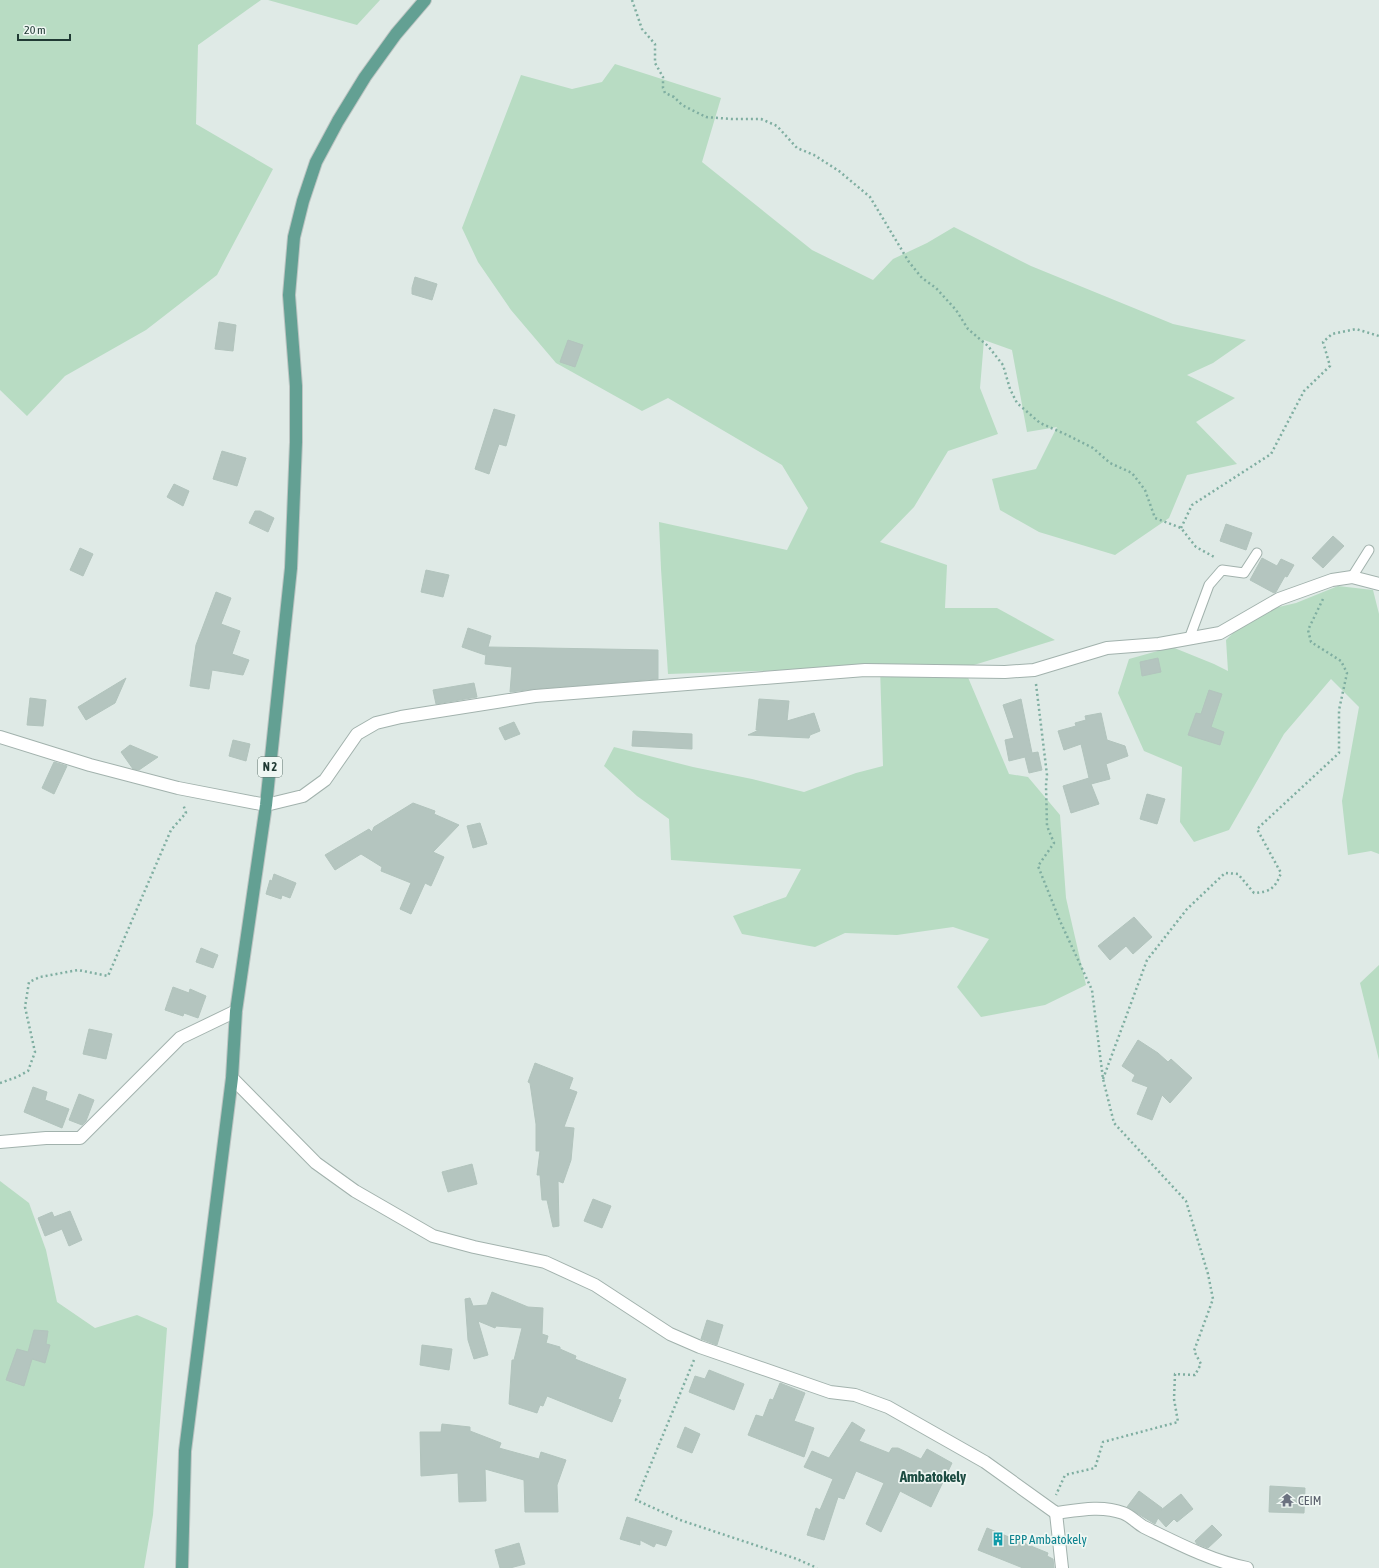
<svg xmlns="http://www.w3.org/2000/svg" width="1379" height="1568" viewBox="0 0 1379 1568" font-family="'Asap Condensed',sans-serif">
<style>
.green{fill:#b8dcc3}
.building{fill:#b4c5bf;stroke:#b2c4bd}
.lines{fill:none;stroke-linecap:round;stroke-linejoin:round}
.lane-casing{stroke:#a2b2ad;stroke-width:11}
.street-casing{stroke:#a2b2ad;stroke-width:14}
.primary-casing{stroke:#bcc4c2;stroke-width:14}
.path{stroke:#7faea1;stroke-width:2.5;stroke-dasharray:2 3;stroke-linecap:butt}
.lane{stroke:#fff;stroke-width:9}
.street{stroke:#fff;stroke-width:12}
.primary{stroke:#63a093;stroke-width:12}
.labels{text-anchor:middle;stroke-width:3.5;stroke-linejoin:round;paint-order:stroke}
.shield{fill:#eff7f3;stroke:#5e736d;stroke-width:1}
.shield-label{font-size:12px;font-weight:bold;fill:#203a34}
.worship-label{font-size:13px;fill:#5b616d;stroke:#eff7f3;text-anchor:start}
.culture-label{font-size:13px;fill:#0d838f;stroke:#eff7f3;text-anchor:start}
.quarter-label{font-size:15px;font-weight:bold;fill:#1c4c42;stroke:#eff7f3}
</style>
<rect width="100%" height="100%" fill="#dfeae6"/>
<g class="green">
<path d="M 0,0 L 261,0 L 198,45 L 196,124 L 273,169 L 217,275 L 146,330 L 65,376 L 27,416 L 0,390 Z"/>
<path d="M 268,0 L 380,0 L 357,25 Z"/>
<path d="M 615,64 L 721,98 L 702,162 L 812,250 L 873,280 L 893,259 L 927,243 L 954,227 L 1031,266 L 1173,324 L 1246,340 L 1213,363 L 1187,375 L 1235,398 L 1196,422 L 1237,464 L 1187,475 L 1169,518 L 1115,555 L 1039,532 L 1000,510 L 992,479 L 1036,469 L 1057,427 L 1027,432 L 1012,350 L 984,340 L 980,388 L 998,434 L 948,451 L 914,507 L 880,542 L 947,565 L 945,608 L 997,608 L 1055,640 L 964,668 L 1009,774 L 1028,777 L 1060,815 L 1066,898 L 1086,985 L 1045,1005 L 981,1017 L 957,987 L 989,939 L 953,927 L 897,935 L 845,933 L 815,947 L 742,934 L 733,916 L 786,897 L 801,869 L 671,860 L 669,819 L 637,796 L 604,766 L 614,747 L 693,767 L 752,779 L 804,792 L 856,773 L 883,766 L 880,667 L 668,674 L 661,569 L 659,522 L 787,550 L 808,508 L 782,465 L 668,398 L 642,411 L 556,363 L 511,310 L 478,262 L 462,228 L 521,75 L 572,89 L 602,82 Z"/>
<path d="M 1338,586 L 1373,590 L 1379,614 L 1379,854 L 1371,851 L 1348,855 L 1342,801 L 1359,707 L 1331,679 L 1284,734 L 1229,830 L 1194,842 L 1180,822 L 1182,767 L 1144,751 L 1118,693 L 1129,659 L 1172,647 L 1214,664 L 1228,671 L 1226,640 L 1253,613 L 1296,603 Z"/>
<path d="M 1379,965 L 1379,1060 L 1360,983 Z"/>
<path d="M 0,1181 L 29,1203 L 46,1250 L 57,1302 L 95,1328 L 137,1315 L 167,1328 L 153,1515 L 144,1568 L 0,1568 Z"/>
</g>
<g class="building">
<path d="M 415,277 L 437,284 L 432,300 L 412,294 L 412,288 Z"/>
<path d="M 219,322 L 236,325 L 233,351 L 215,349 Z"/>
<path d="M 568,340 L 583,345 L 575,367 L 560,362 Z"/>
<path d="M 494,409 L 515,415 L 506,446 L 499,444 L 489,474 L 475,469 Z"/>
<path d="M 222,451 L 246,458 L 237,486 L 213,479 Z"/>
<path d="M 174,484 L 189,491 L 183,506 L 167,497 Z"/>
<path d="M 255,511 L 260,511 L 274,518 L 268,532 L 249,523 Z"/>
<path d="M 1226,524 L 1252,533 L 1246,550 L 1220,541 Z"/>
<path d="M 1333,536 L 1344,546 L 1323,568 L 1312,558 Z"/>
<path d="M 80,548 L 93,554 L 83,576 L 70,570 Z"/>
<path d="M 1262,558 L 1277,566 L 1281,559 L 1294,565 L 1287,577 L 1285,576 L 1276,592 L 1274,593 L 1250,580 Z"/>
<path d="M 426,570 L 449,575 L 443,597 L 421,592 Z"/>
<path d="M 216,592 L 231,598 L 221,624 L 240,631 L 232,654 L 249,660 L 243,675 L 212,670 L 209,689 L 190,686 L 196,645 Z"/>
<path d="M 468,628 L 491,636 L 488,647 L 658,650 L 658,679 L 534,689 L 510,692 L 512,667 L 485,664 L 486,653 L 485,655 L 462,647 Z"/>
<path d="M 1158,658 L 1161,672 L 1142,676 L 1140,662 Z"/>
<path d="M 126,678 L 115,703 L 86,720 L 78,707 Z"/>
<path d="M 474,683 L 477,697 L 436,704 L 433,690 Z"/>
<path d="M 1209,690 L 1222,694 L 1211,727 L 1224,732 L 1220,745 L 1188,735 L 1196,713 L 1201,714 Z"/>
<path d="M 30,698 L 46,700 L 43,726 L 27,725 Z"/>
<path d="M 759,699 L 789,701 L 787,721 L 814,713 L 820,731 L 810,735 L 809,738 L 748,735 L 759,730 L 756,730 Z"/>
<path d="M 1021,699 L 1032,753 L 1038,752 L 1042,770 L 1029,773 L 1025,757 L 1009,761 L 1005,740 L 1014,738 L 1003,705 Z"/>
<path d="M 1101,713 L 1107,740 L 1125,746 L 1128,756 L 1106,764 L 1110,779 L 1091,784 L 1099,804 L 1071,813 L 1063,786 L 1089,778 L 1081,744 L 1064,750 L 1058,731 L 1076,726 L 1075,723 L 1086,720 L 1085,716 Z"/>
<path d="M 514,722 L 520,734 L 505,740 L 499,728 Z"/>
<path d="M 633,731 L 692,734 L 692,749 L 632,746 Z"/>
<path d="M 233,740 L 250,744 L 246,761 L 229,756 Z"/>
<path d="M 130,745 L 158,757 L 139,770 L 133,769 L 121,752 Z"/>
<path d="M 54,762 L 67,766 L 54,794 L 42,788 Z"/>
<path d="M 1147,794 L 1165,799 L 1157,824 L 1140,819 Z"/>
<path d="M 413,803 L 435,811 L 434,814 L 459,825 L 433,852 L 444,857 L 431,886 L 425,883 L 411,914 L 400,909 L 411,883 L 381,871 L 382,867 L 361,854 L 335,870 L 325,855 L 369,829 L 372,832 L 374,827 Z"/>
<path d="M 480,823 L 487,844 L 473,848 L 467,826 Z"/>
<path d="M 274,874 L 296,883 L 290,898 L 282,895 L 281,899 L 266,894 L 270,880 L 272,881 Z"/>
<path d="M 1134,917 L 1152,937 L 1133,954 L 1126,946 L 1110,960 L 1098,946 Z"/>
<path d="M 201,948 L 218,955 L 213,968 L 196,962 Z"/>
<path d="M 173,987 L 189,993 L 190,989 L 206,996 L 198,1018 L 184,1013 L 183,1016 L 165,1010 Z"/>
<path d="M 89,1029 L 112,1034 L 106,1059 L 83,1054 Z"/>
<path d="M 1138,1040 L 1158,1053 L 1168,1062 L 1171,1059 L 1192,1078 L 1170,1103 L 1162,1095 L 1152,1120 L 1137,1114 L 1148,1087 L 1132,1081 L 1135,1075 L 1122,1066 Z"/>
<path d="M 535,1063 L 573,1078 L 569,1089 L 577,1092 L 564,1127 L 574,1128 L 571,1160 L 563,1183 L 558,1181 L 559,1226 L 553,1227 L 547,1200 L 542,1200 L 540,1175 L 537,1175 L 540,1151 L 536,1151 L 536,1124 L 530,1083 L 528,1082 Z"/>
<path d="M 33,1087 L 47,1092 L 45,1100 L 69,1109 L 62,1128 L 24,1112 Z"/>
<path d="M 79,1094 L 94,1100 L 86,1121 L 82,1125 L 69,1120 Z"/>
<path d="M 472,1164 L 477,1184 L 448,1192 L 442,1172 Z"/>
<path d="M 593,1199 L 611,1206 L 602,1228 L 584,1221 Z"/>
<path d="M 70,1211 L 82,1240 L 69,1246 L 62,1229 L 45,1236 L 38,1218 L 52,1212 L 54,1217 Z"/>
<path d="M 492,1292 L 528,1307 L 543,1308 L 542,1334 L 548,1336 L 546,1343 L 560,1347 L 560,1349 L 576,1356 L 575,1359 L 626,1379 L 618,1399 L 621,1400 L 612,1422 L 547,1396 L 543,1406 L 540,1405 L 537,1413 L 509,1404 L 512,1360 L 514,1360 L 522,1328 L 496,1326 L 495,1328 L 478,1321 L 488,1355 L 474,1359 L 468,1340 L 465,1299 L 470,1298 L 473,1306 L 487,1305 Z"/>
<path d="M 707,1320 L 723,1325 L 717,1345 L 701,1339 Z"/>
<path d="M 34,1330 L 48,1331 L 46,1344 L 50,1345 L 45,1363 L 32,1359 L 24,1386 L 6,1380 L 17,1349 L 28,1352 Z"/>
<path d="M 422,1345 L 452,1349 L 449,1370 L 420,1365 Z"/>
<path d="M 709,1370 L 744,1384 L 734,1410 L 689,1392 L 695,1376 L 705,1379 Z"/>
<path d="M 780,1383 L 805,1393 L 794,1421 L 814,1428 L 804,1457 L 748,1435 L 756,1415 L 763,1417 L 770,1399 L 773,1400 Z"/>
<path d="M 852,1422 L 865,1430 L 859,1441 L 889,1453 L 892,1448 L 898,1448 L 921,1459 L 927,1449 L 952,1463 L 931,1507 L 900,1491 L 881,1532 L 866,1524 L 884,1483 L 856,1471 L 844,1499 L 838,1497 L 824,1540 L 807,1535 L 816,1508 L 820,1510 L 833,1479 L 804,1467 L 812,1451 L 829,1458 Z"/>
<path d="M 442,1424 L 470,1427 L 470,1431 L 501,1443 L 499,1448 L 539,1459 L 541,1452 L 566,1460 L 557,1485 L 558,1512 L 525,1512 L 524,1480 L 485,1469 L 486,1501 L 459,1502 L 458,1473 L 421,1476 L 420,1432 L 441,1432 Z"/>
<path d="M 685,1427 L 700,1434 L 692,1453 L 677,1447 Z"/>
<path d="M 1270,1486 L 1305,1488 L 1304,1513 L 1269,1512 Z"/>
<path d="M 1139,1491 L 1162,1508 L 1161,1510 L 1181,1494 L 1193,1509 L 1177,1522 L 1174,1519 L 1166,1527 L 1158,1518 L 1155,1524 L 1127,1507 Z"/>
<path d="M 627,1517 L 672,1531 L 666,1546 L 656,1543 L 654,1547 L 640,1540 L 640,1545 L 620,1539 Z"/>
<path d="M 1212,1525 L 1222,1535 L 1208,1548 L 1197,1544 L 1195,1541 Z"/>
<path d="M 987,1528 L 1048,1553 L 1047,1556 L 1053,1559 L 1054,1568 L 1023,1568 L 978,1550 Z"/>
<path d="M 519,1543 L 525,1564 L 510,1568 L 500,1568 L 495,1550 Z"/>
</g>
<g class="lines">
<g class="lane-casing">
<g id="lane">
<path d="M 1352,577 L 1369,550"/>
<path d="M 1189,639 L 1209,585 L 1222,570 L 1244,573 L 1257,553"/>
</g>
</g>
<g class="street-casing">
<g id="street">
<path d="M 0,737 L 90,765 L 178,788 L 266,805 L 303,796 L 325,780 L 357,734 L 376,723 L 401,717 L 535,696 L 865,670 L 1005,672 L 1034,670 L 1107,648 L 1159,644 L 1220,633 L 1279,599 L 1332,580 L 1352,577 L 1379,584"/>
<path d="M 232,1078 L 316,1163 L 355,1191 L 433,1236 L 474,1247 L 545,1262 L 595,1285 L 670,1334 L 700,1347 L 830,1392 L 855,1395 L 888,1407 L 985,1462 L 1056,1513 C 1078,1510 1102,1505 1123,1513 C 1131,1516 1137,1523 1144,1527 C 1177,1543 1211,1561 1247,1568"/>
<path d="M 0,1142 L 46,1138 L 80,1138 L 180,1038 L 236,1011"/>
<path d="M 1056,1513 L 1062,1568"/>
</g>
</g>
<g class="primary-casing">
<path id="primary" d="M 182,1568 L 185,1451 L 232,1078 L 236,1011 L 266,805 L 291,568 L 296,442 L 296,386 L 289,295 L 294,237 L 303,201 L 316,162 L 338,121 L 365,77 L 396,34 L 425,0"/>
</g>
<g class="path">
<path d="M 632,0 L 642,29 L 655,44 L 655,63 L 663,77 L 663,88 L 665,93 L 674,97 L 682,105 L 706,117 L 731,119 L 761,119 L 777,126 L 797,148 L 814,155 L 839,171 L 870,197 L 909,262 L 922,278 L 936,288 L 956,310 L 968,329 L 988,346 L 1003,365 L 1010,389 L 1017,403 L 1040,423 L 1065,434 L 1093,448 L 1110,463 L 1132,473 L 1145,490 L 1155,518 L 1181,528 L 1196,547 L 1216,558"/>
<path d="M 1181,528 L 1192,505 L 1271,454 L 1304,391 L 1330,366 L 1323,342 L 1332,334 L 1356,329 L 1379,336"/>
<path d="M 1036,684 L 1047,775 L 1046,785 L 1047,826 L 1054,843 L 1038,866 L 1060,921 L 1092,990 L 1103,1079 L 1114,1123 L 1186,1201 L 1208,1274 L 1213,1299 L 1194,1351 L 1201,1364 L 1195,1375 L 1175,1374 L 1174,1399 L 1178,1422 L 1103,1442 L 1095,1468 L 1065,1475 L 1056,1495"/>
<path d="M 1103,1079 L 1147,960 L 1187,909 L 1225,873 L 1238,874 L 1254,893 C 1271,892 1275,888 1281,873 L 1257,829 L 1339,753 L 1339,710 L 1347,673 L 1341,661 L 1311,642 L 1308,630 L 1323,599"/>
<path d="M 0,1083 L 17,1077 L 28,1071 L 35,1052 L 25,1007 L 29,982 L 40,977 L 78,970 L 108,976 L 171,830 L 186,813 L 183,804"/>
<path d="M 694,1360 L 636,1500 L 680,1520 L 797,1559 L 817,1568"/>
</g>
<use href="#lane" class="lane"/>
<use href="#street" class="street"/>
<use href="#primary" class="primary"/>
</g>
<defs>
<g id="temple-bare" transform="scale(1.08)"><path d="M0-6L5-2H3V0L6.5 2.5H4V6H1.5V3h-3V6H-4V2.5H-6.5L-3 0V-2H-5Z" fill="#6b7280" stroke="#eff7f3" stroke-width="2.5" paint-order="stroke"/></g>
<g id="building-bare" transform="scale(1.08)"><path d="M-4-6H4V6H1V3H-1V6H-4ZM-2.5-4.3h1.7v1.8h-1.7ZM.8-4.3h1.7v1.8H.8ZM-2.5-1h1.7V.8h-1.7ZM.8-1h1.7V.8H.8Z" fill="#0f9aa8" stroke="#eff7f3" stroke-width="2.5" paint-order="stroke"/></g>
</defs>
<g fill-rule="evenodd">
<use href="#temple-bare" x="1287" y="1500"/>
<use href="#building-bare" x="998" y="1539"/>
</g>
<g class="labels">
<rect class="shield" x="258" y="757" width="24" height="20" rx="3"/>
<g class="shield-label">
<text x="270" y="771">N 2</text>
</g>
<g class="worship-label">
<text x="1298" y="1505">CEIM</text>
</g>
<g class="culture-label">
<text x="1009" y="1544">EPP Ambatokely</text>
</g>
<g class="quarter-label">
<text x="933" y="1482">Ambatokely</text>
</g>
</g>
<path d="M18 34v6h52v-6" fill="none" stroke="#203a34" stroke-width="2"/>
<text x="24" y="34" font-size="12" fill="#203a34" stroke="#eff7f3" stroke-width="3" paint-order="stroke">20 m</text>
</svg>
